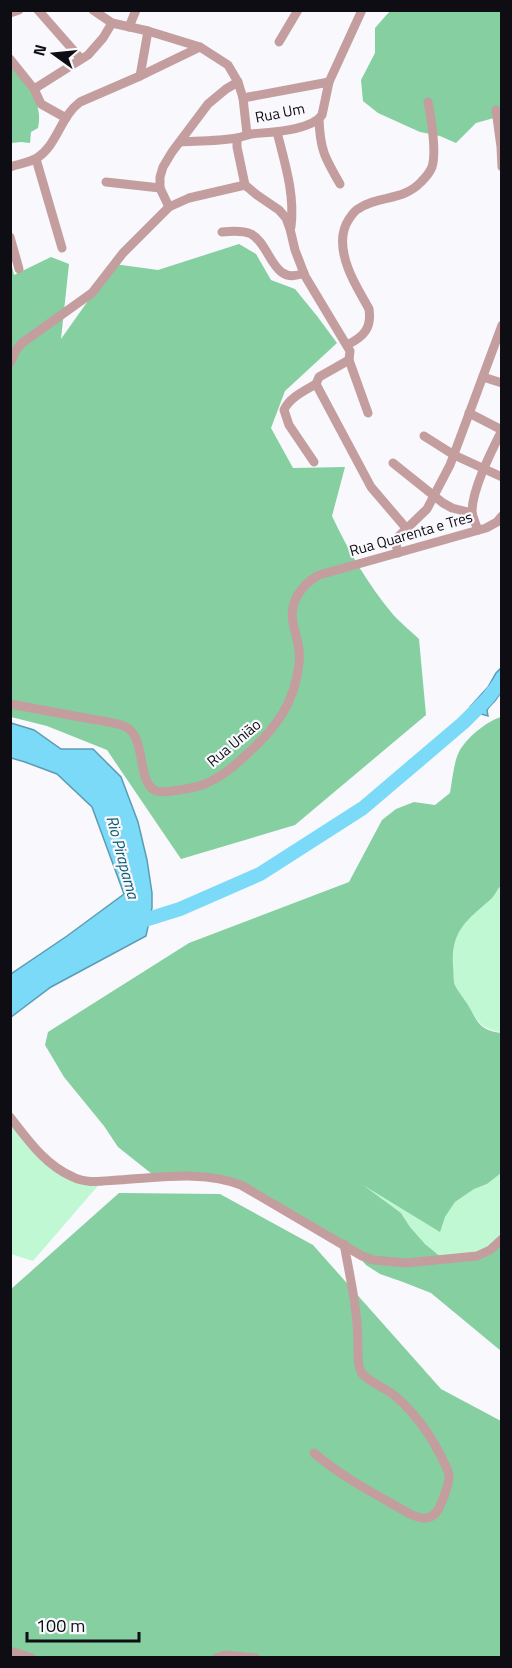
<svg xmlns="http://www.w3.org/2000/svg" width="512" height="1668" viewBox="0 0 512 1668" font-family="'Titillium Web',sans-serif">
<style>
.green{fill:#c0f8d3}
.forest{fill:#85cfa1}
.water{fill:#7bdaf8;stroke:#5b9cb4;stroke-width:1.5}
.lines{fill:none;stroke-linecap:round;stroke-linejoin:round}
.river{stroke:#7bdaf8;stroke-width:14}
.minor{stroke:#c49e9f;stroke-width:9}
.labels{text-anchor:middle;stroke-width:4.5;stroke-linejoin:round;paint-order:stroke}
.street-label{font-size:15px;fill:#0f0d14;stroke:#f9f8fc}
.water-label{font-size:16px;font-style:italic;fill:#075b6f;stroke:#f9f8fc}
</style>
<rect width="100%" height="100%" fill="#f9f8fc"/>
<g class="green">
<path d="M 501,886 L 501,1032 C 480,1029 478,1021 467,1004 C 464,998 457,991 455,984 C 453,979 454,971 453,966 C 451,931 466,921 490,900 C 495,895 496,890 501,886 Z"/>
<path d="M 10,1119 L 60,1172 L 102,1181 L 33,1261 L 11,1254 Z"/>
<path d="M 501,1173 L 501,1239 L 490,1250 L 443,1260 L 425,1244 L 410,1227 L 401,1213 L 349,1177 L 445,1217 L 455,1202 L 474,1189 L 487,1184 Z"/>
</g>
<g class="forest">
<path d="M 390,11 L 501,11 L 501,116 L 476,123 L 456,143 L 440,136 L 420,132 L 378,113 L 363,101 L 361,80 L 375,53 L 375,28 Z"/>
<path d="M 13,68 C 27,86 44,104 38,128 L 31,132 L 30,143 L 21,142 L 11,143 L 10,69 Z"/>
<path d="M 239,244 L 256,254 L 271,280 L 295,289 L 317,316 L 337,343 L 285,391 L 271,428 L 293,468 L 345,467 L 332,516 C 348,550 367,583 391,612 C 399,622 410,630 419,639 L 426,715 L 295,825 L 181,859 L 107,750 L 47,726 L 11,717 L 10,258 L 14,275 L 51,257 L 69,264 L 61,339 L 114,264 L 158,270 Z"/>
<path d="M 501,717 L 501,886 C 496,890 495,896 490,900 C 466,921 451,931 453,966 C 454,972 453,980 455,985 C 458,992 464,998 468,1005 C 478,1022 479,1030 501,1033 L 501,1173 L 487,1184 L 474,1189 L 455,1202 L 445,1217 L 440,1232 L 363,1185 L 401,1213 L 410,1227 L 425,1244 L 443,1259 L 477,1256 L 501,1239 L 501,1351 L 431,1293 L 403,1282 L 380,1274 L 366,1265 L 351,1248 L 229,1180 L 157,1178 L 118,1147 L 104,1126 L 64,1077 L 45,1045 L 48,1032 L 189,943 L 349,882 L 382,820 L 396,809 L 414,802 L 435,805 L 450,793 C 452,782 454,761 459,752 C 466,738 487,721 501,717 Z"/>
<path d="M 119,1193 L 220,1194 L 313,1245 L 441,1389 L 501,1421 L 501,1657 L 11,1657 L 10,1290 Z"/>
</g>
<g class="water">
<path d="M 501,668 C 502,678 504,690 497,698 C 494,703 490,705 487,710 L 488,716 L 478,713 L 470,707 L 488,687 L 496,673 Z"/>
<path d="M 11,723 L 34,730 L 61,749 L 93,749 L 121,777 L 138,822 L 147,860 L 152,893 L 152,908 L 146,936 L 51,987 L 11,1017 L 11,974 L 67,936 L 124,894 L 92,807 L 57,774 L 25,762 L 11,758 Z"/>
</g>
<g class="lines">
<path class="river" d="M 132,924 L 180,909 L 260,874 L 363,808 L 463,723 L 487,699 L 502,680"/>
<g class="minor">
<path d="M 38,10 L 81,59"/>
<path d="M 93,10 L 112,23 L 148,31 L 200,47 L 228,65 L 238,82 L 243,98 L 247,134"/>
<path d="M 10,13 L 19,10"/>
<path d="M 129,27 L 136,10"/>
<path d="M 279,42 L 298,10"/>
<path d="M 10,59 L 34,89 L 41,104 L 66,118"/>
<path d="M 140,76 L 148,31"/>
<path d="M 34,89 L 88,55 L 103,38 L 112,23"/>
<path d="M 243,98 L 329,82"/>
<path d="M 496,110 L 501,147 L 502,167"/>
<path d="M 319,119 C 320,150 325,158 340,184"/>
<path d="M 277,132 C 285,164 295,194 291,227"/>
<path d="M 237,138 L 237,147 L 245,185 L 257,195 L 279,210 L 286,218 L 290,229 L 295,250 L 305,276 L 350,351 L 349,360 L 368,413"/>
<path d="M 180,142 C 199,141 219,141 237,138 C 242,137 246,135 251,134 C 269,132 311,131 322,115 L 329,82 L 362,10"/>
<path d="M 36,159 L 62,248"/>
<path d="M 10,167 C 19,164 30,162 37,158 C 58,144 60,117 80,102 L 140,76 L 200,47"/>
<path d="M 106,182 L 160,188 L 169,207"/>
<path d="M 160,188 L 160,177 L 163,167 L 172,152 L 208,104 L 226,89 L 238,82"/>
<path d="M 222,232 C 231,231 242,230 251,234 C 271,244 272,287 304,273"/>
<path d="M 10,237 L 19,269"/>
<path d="M 347,345 C 363,337 372,329 369,309 C 362,296 353,282 348,268 C 342,252 339,234 349,219 C 352,215 354,211 358,209 C 378,195 402,202 421,182 C 426,177 430,172 432,167 C 437,151 431,118 428,102"/>
<path d="M 349,360 L 319,377 L 316,384 L 371,487 L 406,528"/>
<path d="M 10,363 L 16,350 L 22,343 L 92,293 L 123,253 L 169,207 L 189,198 L 245,185"/>
<path d="M 483,377 L 502,383"/>
<path d="M 469,413 L 502,430"/>
<path d="M 424,436 L 454,455 L 502,477"/>
<path d="M 314,462 L 289,425 L 284,410 C 289,398 304,391 316,384"/>
<path d="M 393,463 L 443,503 L 452,508 L 472,513"/>
<path d="M 478,530 C 476,525 473,518 472,512 C 472,489 492,450 502,430"/>
<path d="M 398,553 L 396,544 L 398,537 L 427,509 L 450,465 L 502,325"/>
<path d="M 10,704 C 37,709 64,714 91,719 C 102,721 116,722 126,727 C 147,738 136,782 156,791 C 163,793 172,791 179,790 C 188,789 197,787 205,784 C 221,777 234,767 246,755 C 275,729 295,704 299,663 C 301,649 296,637 293,623 C 289,602 301,585 319,575 L 486,528 L 497,522 L 502,516"/>
<path d="M 10,1117 C 28,1140 45,1165 73,1177 C 87,1184 102,1181 118,1180 C 158,1178 203,1170 241,1185 L 362,1256 L 373,1260 L 406,1263 L 477,1256 L 490,1250 L 502,1239"/>
<path d="M 314,1453 C 343,1478 377,1495 410,1514 C 421,1519 431,1521 438,1510 C 442,1503 450,1482 449,1475 C 448,1469 444,1463 442,1458 C 430,1434 415,1413 395,1396 C 385,1387 369,1383 361,1372 C 357,1364 358,1353 358,1345 C 358,1311 350,1277 344,1244"/>
<path d="M 10,1651 L 32,1658"/>
<path d="M 216,1658 L 225,1655 L 256,1658"/>
</g>
</g>
<g class="labels">
<g class="street-label">
<text transform="translate(280 113) rotate(-11)" y="5">Rua Um</text>
<text transform="translate(411 534) rotate(-16)" y="5">Rua Quarenta e Tres</text>
<text transform="translate(234 743) rotate(-40)" y="5">Rua União</text>
</g>
<g class="water-label">
<text transform="translate(123 857) rotate(75)" y="6">Rio Pirapama</text>
</g>
</g>
<rect width="512" height="1668" fill="none" stroke="#0f0d14" stroke-width="24"/>
<g transform="translate(54 54) rotate(285)" stroke="#f9f8fc" stroke-width="4.5" paint-order="stroke">
<path d="M0-4.5L10 22L0 15L-10 22Z" fill="#0f0d14"/>
<text y="-9" font-size="16" font-weight="bold" text-anchor="middle" fill="#0f0d14">N</text>
</g>
<path d="M27 1632v9h112v-9" fill="none" stroke="#0f0d14" stroke-width="3"/>
<text x="36" y="1632" font-size="18" fill="#0f0d14" stroke="#f9f8fc" stroke-width="4.5" paint-order="stroke">100 m</text>
</svg>
